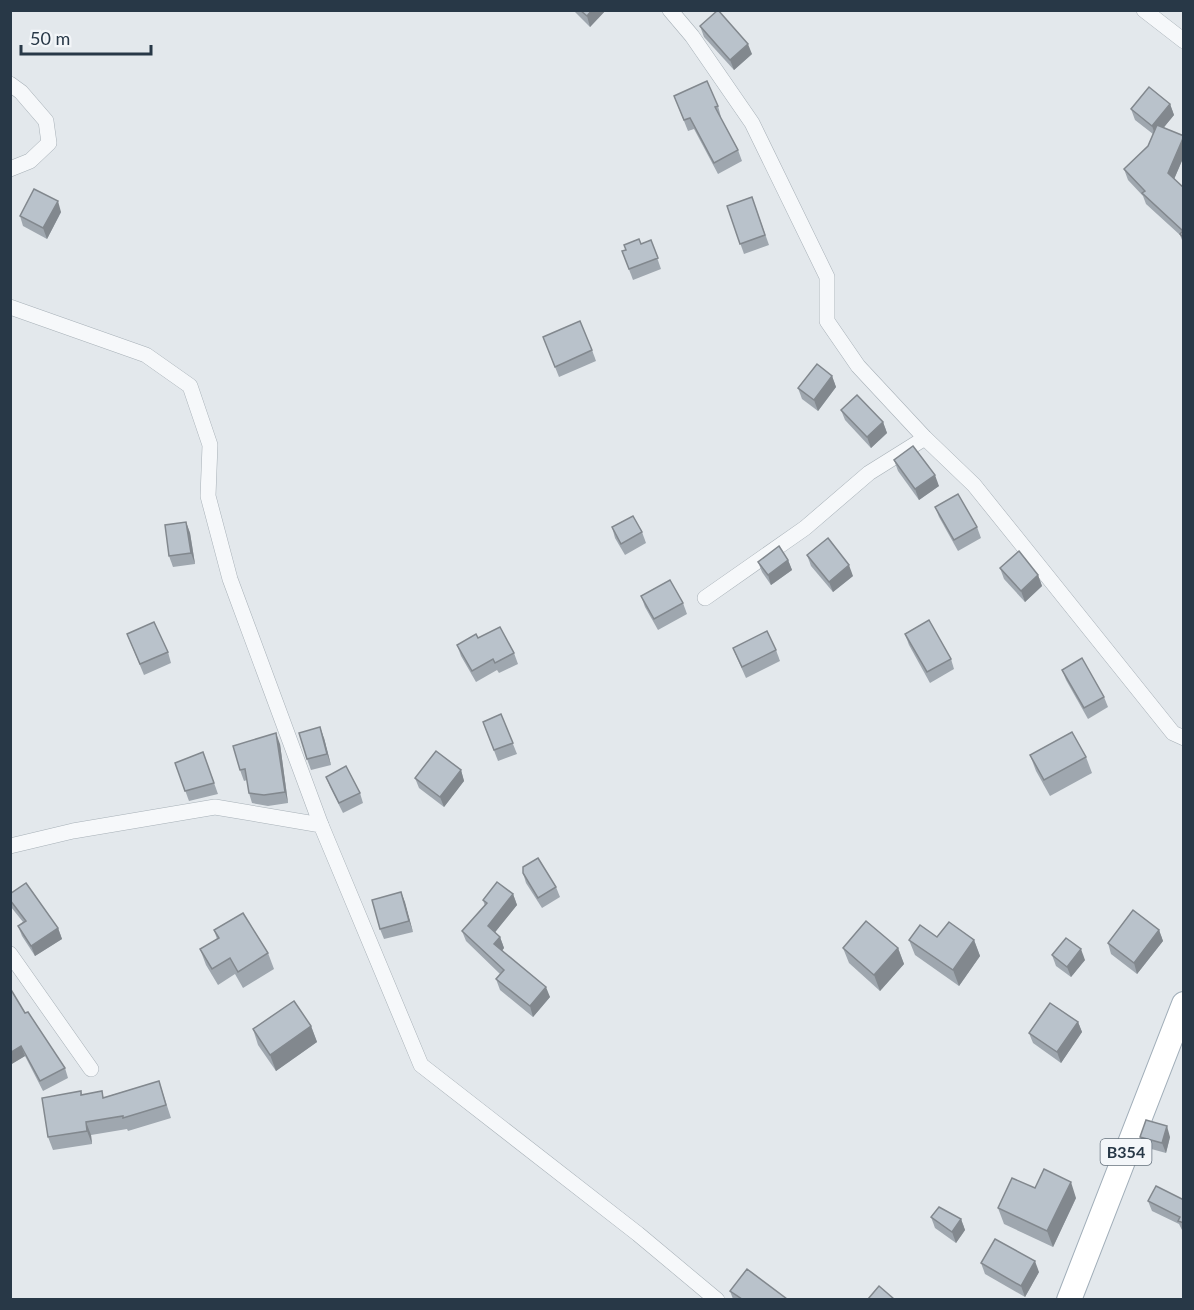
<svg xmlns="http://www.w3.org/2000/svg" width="1194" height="1310" viewBox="0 0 1194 1310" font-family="Lato,sans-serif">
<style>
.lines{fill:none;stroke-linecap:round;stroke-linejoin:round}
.street-casing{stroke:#a7b0b7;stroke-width:16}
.primary-casing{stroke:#a1aeb9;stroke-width:26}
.street{stroke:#f6f8fa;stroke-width:15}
.primary{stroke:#fff;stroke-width:24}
.wall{fill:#9fa7af}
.shaded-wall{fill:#82888e}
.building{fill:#b9c2cb;stroke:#82888e;stroke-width:1.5}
.labels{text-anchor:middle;stroke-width:5;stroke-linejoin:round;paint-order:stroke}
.shield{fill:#f3f6f9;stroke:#65717c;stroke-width:1.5}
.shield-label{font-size:16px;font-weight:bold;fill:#283847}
</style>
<rect width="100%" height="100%" fill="#e3e8ec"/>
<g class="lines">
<g class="street-casing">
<g id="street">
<path d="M 670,10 L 692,36 L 752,123 L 827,277 L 827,321 L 858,366 L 925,438 L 974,485 L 1173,733 L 1184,738"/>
<path d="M 1144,10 L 1184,41"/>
<path d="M 10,84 L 21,92 L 46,121 L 49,143 L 30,161 L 10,169"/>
<path d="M 10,307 L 146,355 L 190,386 L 210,445 L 208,496 L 230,579 L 321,825"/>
<path d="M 705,598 L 805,528 L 869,473 L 925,438"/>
<path d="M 10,846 L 73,831 L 215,807 L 321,825 L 421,1065 L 638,1234 L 717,1300"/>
<path d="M 10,954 L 91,1069"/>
</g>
</g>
<g class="primary-casing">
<path id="primary" d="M 1069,1300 L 1184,1004"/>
</g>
<use href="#street" class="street"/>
<use href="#primary" class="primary"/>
</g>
<g class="wall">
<path d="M 573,10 L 606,10 L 590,27 Z"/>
<path d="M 700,26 L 752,54 L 734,70 L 704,37 Z"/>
<path d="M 674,96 L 718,106 L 721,117 L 720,117 L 738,150 L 742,161 L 718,174 L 694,129 L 688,131 Z"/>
<path d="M 1170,104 L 1174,115 L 1164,127 L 1184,156 L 1174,179 L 1184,188 L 1184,245 L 1180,235 L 1146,204 L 1143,196 L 1128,180 L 1124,169 L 1148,146 L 1153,134 L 1135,120 L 1131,109 Z"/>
<path d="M 752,197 L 769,245 L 744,254 L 727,206 Z"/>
<path d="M 61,212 L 47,239 L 23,226 L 20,216 Z"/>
<path d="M 651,240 L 661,269 L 633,280 L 622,251 Z"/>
<path d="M 543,337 L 592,350 L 596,361 L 559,377 Z"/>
<path d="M 832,376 L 836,387 L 818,411 L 802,399 L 798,388 Z"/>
<path d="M 841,410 L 883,422 L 887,433 L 871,448 L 845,420 Z"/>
<path d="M 894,460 L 939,486 L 919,500 L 898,471 Z"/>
<path d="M 935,507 L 977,527 L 981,538 L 958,551 L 939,517 Z"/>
<path d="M 186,522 L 190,533 L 195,564 L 173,567 L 169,556 Z"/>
<path d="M 612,527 L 642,532 L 646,543 L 625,555 L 615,538 Z"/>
<path d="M 807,555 L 853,576 L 833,592 L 811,566 Z"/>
<path d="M 788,560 L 792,570 L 771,585 L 762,572 L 758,562 Z"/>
<path d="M 1000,568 L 1038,575 L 1042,586 L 1025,602 L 1004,579 Z"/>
<path d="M 641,596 L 683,603 L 687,614 L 658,630 L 645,607 Z"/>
<path d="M 127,634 L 168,652 L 171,663 L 144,675 Z"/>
<path d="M 905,634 L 951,659 L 954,669 L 930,683 L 909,645 Z"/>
<path d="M 478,638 L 514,653 L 518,664 L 499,673 L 497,670 L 476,682 L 461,656 L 457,645 Z"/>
<path d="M 733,648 L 776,650 L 780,661 L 746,678 L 737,658 Z"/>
<path d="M 1062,670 L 1104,697 L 1108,707 L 1088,719 L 1066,680 Z"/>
<path d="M 501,714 L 517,754 L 498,761 L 483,722 Z"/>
<path d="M 324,738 L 331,765 L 311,770 L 307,759 Z"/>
<path d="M 280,744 L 288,803 L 268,806 L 252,803 L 249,793 L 247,780 L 244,781 L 240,770 Z"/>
<path d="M 203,752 L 218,794 L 189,801 L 175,763 Z"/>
<path d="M 1030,755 L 1086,757 L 1092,773 L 1050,796 L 1036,771 Z"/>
<path d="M 461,770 L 464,781 L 444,807 L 419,788 L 415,778 Z"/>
<path d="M 326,777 L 360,793 L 363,803 L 343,813 L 330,787 Z"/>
<path d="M 523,873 L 556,887 L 560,897 L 542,908 L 526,883 Z"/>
<path d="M 401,892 L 413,932 L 384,939 L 380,929 Z"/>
<path d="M 513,894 L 517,905 L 495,932 L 500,937 L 504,948 L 502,951 L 550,997 L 533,1017 L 500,990 L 496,979 L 500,974 L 466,941 L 462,931 L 485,906 L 483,900 Z"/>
<path d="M 10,900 L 58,928 L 62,939 L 35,956 L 22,936 L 18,926 L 23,922 L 11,907 Z"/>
<path d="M 214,930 L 268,953 L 274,969 L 243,988 L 235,974 L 218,985 L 206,965 L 200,949 L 217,939 Z"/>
<path d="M 1159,930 L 1163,941 L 1137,974 L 1111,954 L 1108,943 Z"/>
<path d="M 937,937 L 974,940 L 980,956 L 959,986 L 915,955 L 909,940 Z"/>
<path d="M 843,948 L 898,948 L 904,964 L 880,991 L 849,963 Z"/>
<path d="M 1052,955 L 1085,960 L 1071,977 L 1056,966 Z"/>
<path d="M 25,1013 L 65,1068 L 68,1078 L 43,1091 L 25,1056 L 10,1065 Z"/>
<path d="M 1078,1022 L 1082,1032 L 1061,1063 L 1033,1043 L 1029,1033 Z"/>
<path d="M 311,1026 L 317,1042 L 276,1071 L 258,1045 L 253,1029 Z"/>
<path d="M 159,1081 L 171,1118 L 128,1131 L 127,1129 L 91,1135 L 92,1144 L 53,1150 L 48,1137 L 81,1091 L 82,1094 L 105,1097 Z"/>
<path d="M 1140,1137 L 1170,1137 L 1166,1153 L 1144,1147 Z"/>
<path d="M 1035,1188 L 1076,1198 L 1053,1247 L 1004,1224 L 998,1208 Z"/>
<path d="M 1184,1200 L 1184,1231 L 1182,1230 L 1179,1224 L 1152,1211 L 1148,1201 Z"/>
<path d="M 931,1217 L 961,1219 L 965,1230 L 956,1243 L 935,1228 Z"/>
<path d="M 981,1263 L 1039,1272 L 1025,1297 L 985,1274 Z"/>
<path d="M 730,1291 L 787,1299 L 733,1299 Z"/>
</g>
<g class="shaded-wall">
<path d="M 592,10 L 606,10 L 590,27 L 587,16 Z"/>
<path d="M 748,44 L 752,54 L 734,70 L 730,60 Z"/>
<path d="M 1170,104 L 1174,115 L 1156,137 L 1152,126 Z"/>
<path d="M 1184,136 L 1184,156 L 1172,184 L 1168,173 Z"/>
<path d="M 58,201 L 61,212 L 47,239 L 43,228 Z"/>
<path d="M 832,376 L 836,387 L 818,411 L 814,400 Z"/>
<path d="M 883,422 L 887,433 L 871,448 L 867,437 Z"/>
<path d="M 935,475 L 939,486 L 919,500 L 915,489 Z"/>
<path d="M 186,522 L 190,533 L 195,564 L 191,553 Z"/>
<path d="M 788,560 L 792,570 L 771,585 L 768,575 Z"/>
<path d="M 849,565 L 853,576 L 833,592 L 829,582 Z"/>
<path d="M 1038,575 L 1042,586 L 1025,602 L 1021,591 Z"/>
<path d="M 320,727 L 324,738 L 331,765 L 327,754 Z"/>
<path d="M 276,733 L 280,744 L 288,803 L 285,792 Z"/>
<path d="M 461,770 L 464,781 L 444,807 L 440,797 Z"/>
<path d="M 401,892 L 405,902 L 413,932 L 409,921 Z"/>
<path d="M 513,894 L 517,905 L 492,936 L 488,926 Z"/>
<path d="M 58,928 L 62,939 L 35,956 L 31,946 Z"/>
<path d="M 1159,930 L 1163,941 L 1137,974 L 1134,963 Z"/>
<path d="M 500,937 L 504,948 L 498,955 L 494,944 Z"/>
<path d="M 974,940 L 980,956 L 959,986 L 953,970 Z"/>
<path d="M 898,948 L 904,964 L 880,991 L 874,975 Z"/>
<path d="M 1081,949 L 1085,960 L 1071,977 L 1067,967 Z"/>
<path d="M 546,987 L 550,997 L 533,1017 L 530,1006 Z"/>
<path d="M 1078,1022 L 1082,1032 L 1061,1063 L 1057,1052 Z"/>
<path d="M 311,1026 L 317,1042 L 276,1071 L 270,1055 Z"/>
<path d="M 21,1046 L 25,1056 L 10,1065 L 10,1053 Z"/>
<path d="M 86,1122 L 91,1135 L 92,1144 L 87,1131 Z"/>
<path d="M 1167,1126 L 1170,1137 L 1166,1153 L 1162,1143 Z"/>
<path d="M 1071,1182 L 1076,1198 L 1053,1247 L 1047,1231 Z"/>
<path d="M 961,1219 L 965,1230 L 956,1243 L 952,1232 Z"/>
<path d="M 1035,1261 L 1039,1272 L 1025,1297 L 1021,1286 Z"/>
</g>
<g class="building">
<path d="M 580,10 L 592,10 L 587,16 Z"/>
<path d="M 718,10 L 748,44 L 730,60 L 700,26 Z"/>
<path d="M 707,81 L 718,106 L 715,107 L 738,150 L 714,163 L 690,118 L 684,120 L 674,96 Z"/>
<path d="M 1149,87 L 1170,104 L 1152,126 L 1131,109 Z"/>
<path d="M 1157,125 L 1184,136 L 1168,173 L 1184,188 L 1184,238 L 1180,234 L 1183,231 L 1142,193 L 1145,191 L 1124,169 L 1148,146 Z"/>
<path d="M 34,189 L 58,201 L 43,228 L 20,216 Z"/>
<path d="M 752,197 L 765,235 L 740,244 L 727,206 Z"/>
<path d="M 639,239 L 641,244 L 651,240 L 658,258 L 629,269 L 622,251 L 626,250 L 624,245 Z"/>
<path d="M 580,321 L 592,350 L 555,367 L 543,337 Z"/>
<path d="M 817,364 L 832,376 L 814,400 L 798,388 Z"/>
<path d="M 857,395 L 883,422 L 867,437 L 841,410 Z"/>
<path d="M 913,446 L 935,475 L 915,489 L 894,460 Z"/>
<path d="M 958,494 L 977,527 L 954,540 L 935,507 Z"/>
<path d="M 633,516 L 642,532 L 621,544 L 612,527 Z"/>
<path d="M 186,522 L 191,553 L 169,556 L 165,525 Z"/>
<path d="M 828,538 L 849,565 L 829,582 L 807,555 Z"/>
<path d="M 779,546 L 788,560 L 768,575 L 758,562 Z"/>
<path d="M 1019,551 L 1038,575 L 1021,591 L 1000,568 Z"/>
<path d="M 670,580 L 683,603 L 654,619 L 641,596 Z"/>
<path d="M 929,620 L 951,659 L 927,672 L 905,634 Z"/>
<path d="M 154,622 L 168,652 L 140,664 L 127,634 Z"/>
<path d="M 500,627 L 514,653 L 495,663 L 493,659 L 472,671 L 457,645 L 476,634 L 478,638 Z"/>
<path d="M 767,631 L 776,650 L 742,667 L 733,648 Z"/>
<path d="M 1082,658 L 1104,697 L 1084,708 L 1062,670 Z"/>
<path d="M 501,714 L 513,743 L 494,750 L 483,722 Z"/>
<path d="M 320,727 L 327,754 L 307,759 L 299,733 Z"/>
<path d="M 1072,732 L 1086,757 L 1044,780 L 1030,755 Z"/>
<path d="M 276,733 L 285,792 L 264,795 L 249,793 L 245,769 L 240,770 L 233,746 Z"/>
<path d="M 436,751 L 461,770 L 440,797 L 415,778 Z"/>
<path d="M 203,752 L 214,783 L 185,791 L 175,763 Z"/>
<path d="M 346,766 L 360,793 L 339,803 L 326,777 Z"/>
<path d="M 538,858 L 556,887 L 538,898 L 523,873 L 523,867 Z"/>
<path d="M 497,882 L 513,894 L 488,926 L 500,937 L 494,944 L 546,987 L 530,1006 L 496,979 L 504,970 L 462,931 L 487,903 L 483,900 Z"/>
<path d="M 26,883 L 58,928 L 31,946 L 18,926 L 26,921 L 10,900 L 10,894 Z"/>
<path d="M 401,892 L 409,921 L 380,929 L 372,900 Z"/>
<path d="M 1133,910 L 1159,930 L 1134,963 L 1108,943 Z"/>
<path d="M 243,913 L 268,953 L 238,972 L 230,958 L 212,969 L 200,949 L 219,938 L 214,930 Z"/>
<path d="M 866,921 L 898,948 L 874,975 L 843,948 Z"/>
<path d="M 949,922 L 974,940 L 953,970 L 909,940 L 920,925 L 937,937 Z"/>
<path d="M 1066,938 L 1081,949 L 1067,967 L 1052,955 Z"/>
<path d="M 10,988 L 25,1013 L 28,1012 L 65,1068 L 40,1081 L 21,1046 L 10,1053 Z"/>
<path d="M 294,1001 L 311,1026 L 270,1055 L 253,1029 Z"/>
<path d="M 1050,1003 L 1078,1022 L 1057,1052 L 1029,1033 Z"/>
<path d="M 159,1081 L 166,1105 L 123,1118 L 123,1116 L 86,1122 L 87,1131 L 48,1137 L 42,1098 L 81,1091 L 81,1095 L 102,1091 L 103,1098 Z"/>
<path d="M 1146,1120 L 1167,1126 L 1162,1143 L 1140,1137 Z"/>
<path d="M 1044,1169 L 1071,1182 L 1047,1231 L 998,1208 L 1012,1178 L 1035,1188 Z"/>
<path d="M 1156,1186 L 1184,1200 L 1184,1223 L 1178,1221 L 1180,1217 L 1148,1201 Z"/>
<path d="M 939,1207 L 961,1219 L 952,1232 L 931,1217 Z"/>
<path d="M 995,1239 L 1035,1261 L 1021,1286 L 981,1263 Z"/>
<path d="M 747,1269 L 787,1299 L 742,1299 L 730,1291 Z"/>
<path d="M 879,1286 L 894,1299 L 868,1299 Z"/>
</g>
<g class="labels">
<rect class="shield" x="1100.5" y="1139" width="51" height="26" rx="4.5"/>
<g class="shield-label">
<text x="1126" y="1158">B354</text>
</g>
</g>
<rect width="1194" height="1310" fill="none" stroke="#283847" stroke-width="24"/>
<path d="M21 45v9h130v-9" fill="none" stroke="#283847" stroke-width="3"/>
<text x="30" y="45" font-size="18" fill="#283847" stroke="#f3f6f9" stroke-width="4.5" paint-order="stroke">50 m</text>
</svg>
